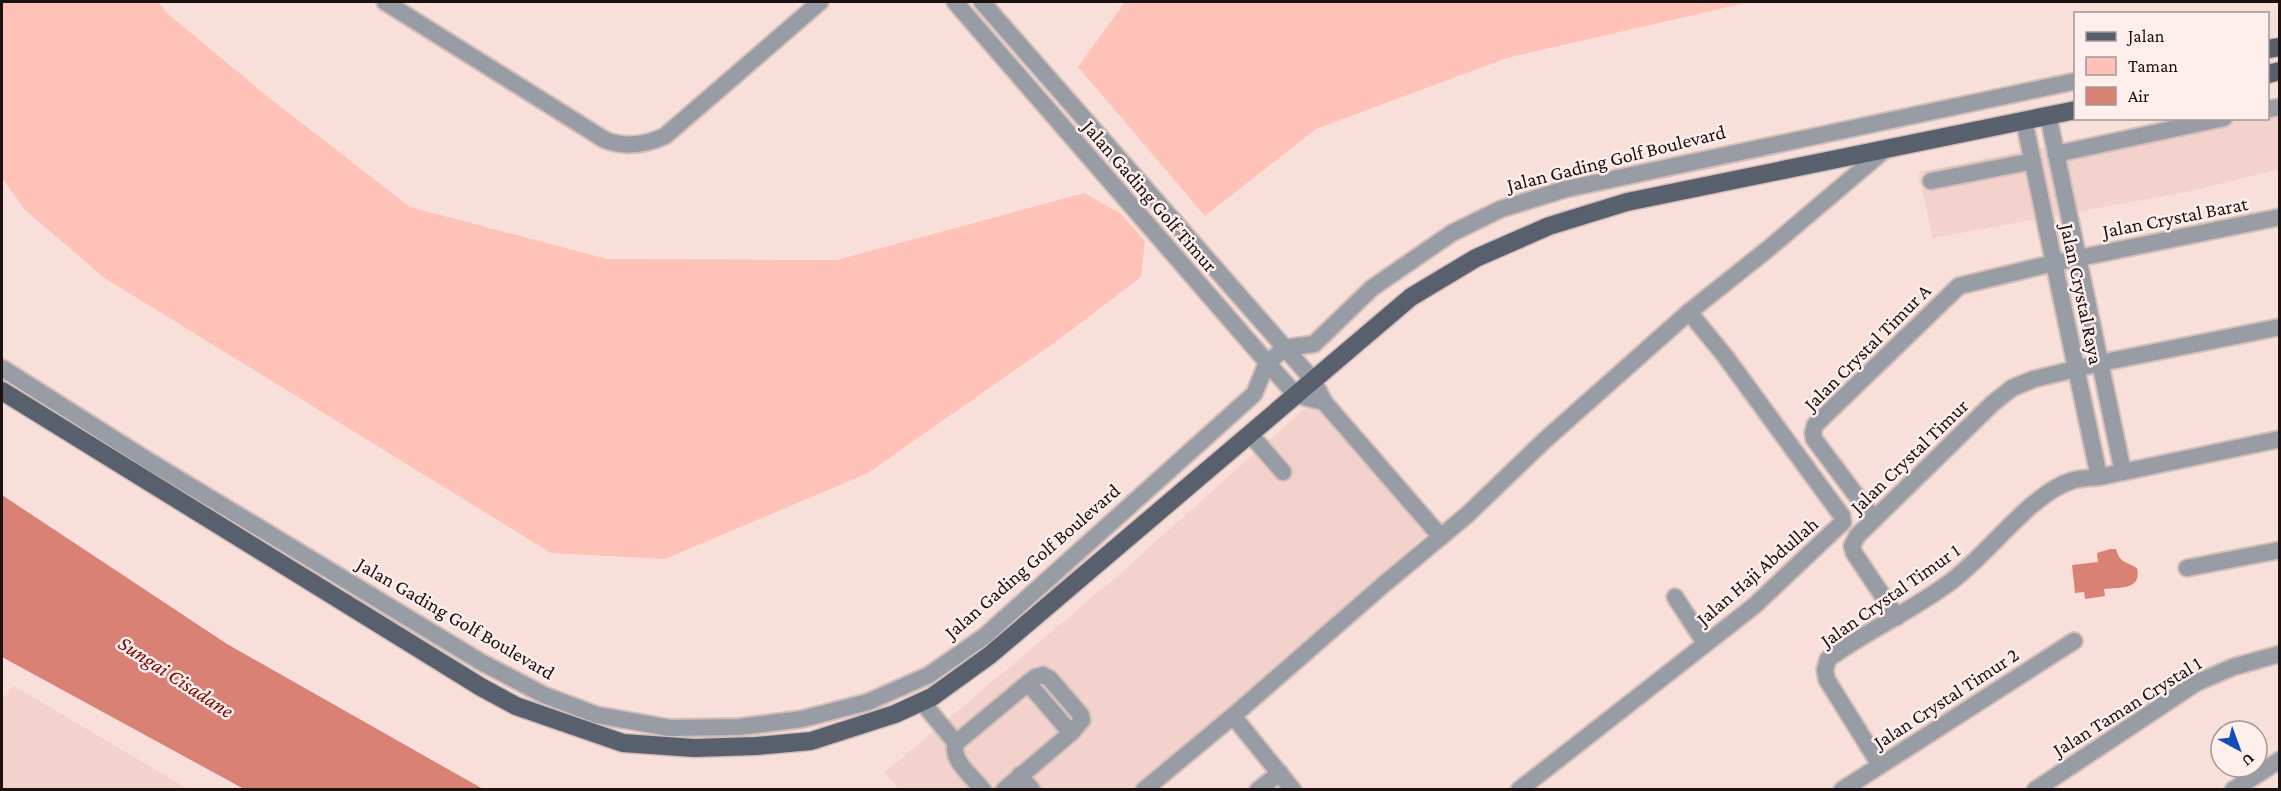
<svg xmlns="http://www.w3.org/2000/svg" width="2281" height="791" viewBox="0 0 2281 791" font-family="'Crimson Pro',serif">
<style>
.built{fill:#f3d1cc}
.green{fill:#ffc2b9}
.water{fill:#da8175}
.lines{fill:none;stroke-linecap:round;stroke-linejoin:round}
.minor-casing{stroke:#d4beba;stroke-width:20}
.major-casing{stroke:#d4beba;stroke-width:21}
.minor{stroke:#989ca4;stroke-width:16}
.major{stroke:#58606e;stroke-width:18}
.labels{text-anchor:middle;stroke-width:5;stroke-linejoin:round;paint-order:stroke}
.street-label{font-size:20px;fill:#1a1110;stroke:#feeeec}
.water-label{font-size:21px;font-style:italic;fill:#770907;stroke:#feeeec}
</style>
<rect width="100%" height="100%" fill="#f8dfda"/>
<g class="built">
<path d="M 2279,99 L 2279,169 L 2191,191 L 1933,238 L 1918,172 L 2184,119 L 2268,118 L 2268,102 Z"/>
<path d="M 1320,407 L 1426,534 L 1231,710 L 1136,789 L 899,789 L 884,773 L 1115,578 L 1304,409 Z"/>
<path d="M 14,686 L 188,789 L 2,789 L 2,698 Z"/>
</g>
<g class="green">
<path d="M 2,2 L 158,2 L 167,13 L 267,96 L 410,207 L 607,259 L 837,260 L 1084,193 L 1120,213 L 1145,241 L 1141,277 L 1061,338 L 868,473 L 665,559 L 551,553 L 103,277 L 25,210 L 2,178 Z"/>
<path d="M 1125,2 L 1750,2 L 1507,58 L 1316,129 L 1205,216 L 1078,67 Z"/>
</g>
<g class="water">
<path d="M 2,495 L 227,644 L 483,789 L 244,789 L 2,657 Z"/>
<path d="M 2110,549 L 2116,549 C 2120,563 2125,561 2137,568 C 2142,590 2121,587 2104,589 L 2105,596 L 2085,599 L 2084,592 L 2075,593 L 2072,565 L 2098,562 L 2097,553 Z"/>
</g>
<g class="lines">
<g class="minor-casing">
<g id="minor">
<path d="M 385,2 L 605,140 C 626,148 645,145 665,136 L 820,2"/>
<path d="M 955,2 L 1279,376 L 1296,395 L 1324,402"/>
<path d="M 982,2 L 1313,380 L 1324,402 L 1441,537"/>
<path d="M 2268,109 L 2280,107"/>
<path d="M 2048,115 L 2123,472"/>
<path d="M 2024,120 L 2099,477"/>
<path d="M 2056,154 L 2224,118"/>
<path d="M 1931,181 L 2033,161"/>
<path d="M 2,368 L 147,460 L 481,662 L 544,695 L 597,715 L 670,728 L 739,727 L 802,719 L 868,702 L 929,675 L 985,636 L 1254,394 L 1267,363 L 1285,348 L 1314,344 L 1372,288 L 1452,233 L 1501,209 L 1566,189 L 2076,81"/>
<path d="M 1250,434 L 1283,472"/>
<path d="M 1874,519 L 1814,439 L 1813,433 L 1815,425 L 1959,286 L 2054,263 L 2280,217"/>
<path d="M 2187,568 L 2280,550"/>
<path d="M 1675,597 L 1705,643"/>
<path d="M 1897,617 L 1854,553 L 1852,546 L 1857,536 L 1992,404 L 2012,388 L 2034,379 L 2100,363 L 2280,327"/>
<path d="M 1028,683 L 1071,733"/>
<path d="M 922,702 L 956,743"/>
<path d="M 1233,716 L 1293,790"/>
<path d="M 1880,765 L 1827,680 L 1825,670 L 1828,659 C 1867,631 1911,611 1949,583 C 1987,556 2030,494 2071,481 C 2080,478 2090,478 2099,477 L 2280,439"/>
<path d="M 1020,775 L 1032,790"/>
<path d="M 983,790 C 973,777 950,760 956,743 L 1028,683 L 1036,677 L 1043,675 L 1050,679 L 1081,715 L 1082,720 L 1071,733 L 1004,790"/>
<path d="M 1144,790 L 1233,716 L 1383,585 L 1467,515 L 1545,440 L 1689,312 L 1768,249 L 1887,148"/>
<path d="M 1258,790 L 1280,773"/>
<path d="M 1519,790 L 1754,606 L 1843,522 L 1842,516 L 1725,356 L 1689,312"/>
<path d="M 1842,790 L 2074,641"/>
<path d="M 2035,790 L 2196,683 L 2233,667 L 2280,654"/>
<path d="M 2233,790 L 2280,760"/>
</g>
</g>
<g class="major-casing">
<g id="major">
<path d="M 2268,49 L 2280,47"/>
<path d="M 2268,74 L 2280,71"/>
<path d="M 2,391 L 481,687 L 516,706 L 623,743 L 694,748 L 756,746 L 811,741 L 895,714 L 932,697 L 990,655 L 1411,297 L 1476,258 L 1549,226 L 1627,202 L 2076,110"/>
</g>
</g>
<use href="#minor" class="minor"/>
<use href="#major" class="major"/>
</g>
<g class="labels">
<g class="street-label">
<text transform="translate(1616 158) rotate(-14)" y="7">Jalan Gading Golf Boulevard</text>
<text transform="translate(1150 196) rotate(49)" y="7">Jalan Gading Golf Timur</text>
<text transform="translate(2175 217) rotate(-11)" y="7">Jalan Crystal Barat</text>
<text transform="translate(2082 294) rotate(78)" y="7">Jalan Crystal Raya</text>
<text transform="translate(1867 347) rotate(-45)" y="7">Jalan Crystal Timur A</text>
<text transform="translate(1909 456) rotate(-44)" y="7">Jalan Crystal Timur</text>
<text transform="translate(1032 561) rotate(-41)" y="7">Jalan Gading Golf Boulevard</text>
<text transform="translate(1757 571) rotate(-41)" y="7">Jalan Haji Abdullah</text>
<text transform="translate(1890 595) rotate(-35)" y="7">Jalan Crystal Timur 1</text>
<text transform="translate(456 618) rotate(30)" y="7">Jalan Gading Golf Boulevard</text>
<text transform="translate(1946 698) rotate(-33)" y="7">Jalan Crystal Timur 2</text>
<text transform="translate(2127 706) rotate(-32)" y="7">Jalan Taman Crystal 1</text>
</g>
<g class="water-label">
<text transform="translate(176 677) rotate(33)" y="7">Sungai Cisadane</text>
</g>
</g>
<rect width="2281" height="791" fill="none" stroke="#1a1110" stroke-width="6"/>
<rect x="2074" y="12" width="195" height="108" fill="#feeeec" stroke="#a39694" stroke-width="1.5"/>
<rect x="2086" y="32" width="30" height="9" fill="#58606e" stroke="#a39694" stroke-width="1.5"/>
<text x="2128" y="42" font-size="18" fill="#1a1110">Jalan</text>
<rect x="2086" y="57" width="30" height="18" fill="#ffc2b9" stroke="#a39694" stroke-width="1.5"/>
<text x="2128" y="72" font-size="18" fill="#1a1110">Taman</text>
<rect x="2086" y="87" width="30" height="18" fill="#da8175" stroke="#a39694" stroke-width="1.5"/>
<text x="2128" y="102" font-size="18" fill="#1a1110">Air</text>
<g transform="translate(2239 749) rotate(139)"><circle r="28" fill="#feeeec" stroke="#a39694" stroke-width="1.5"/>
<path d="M0-4.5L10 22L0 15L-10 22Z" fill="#0f4eb9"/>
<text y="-9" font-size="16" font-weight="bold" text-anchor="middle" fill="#1a1110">U</text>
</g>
</svg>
